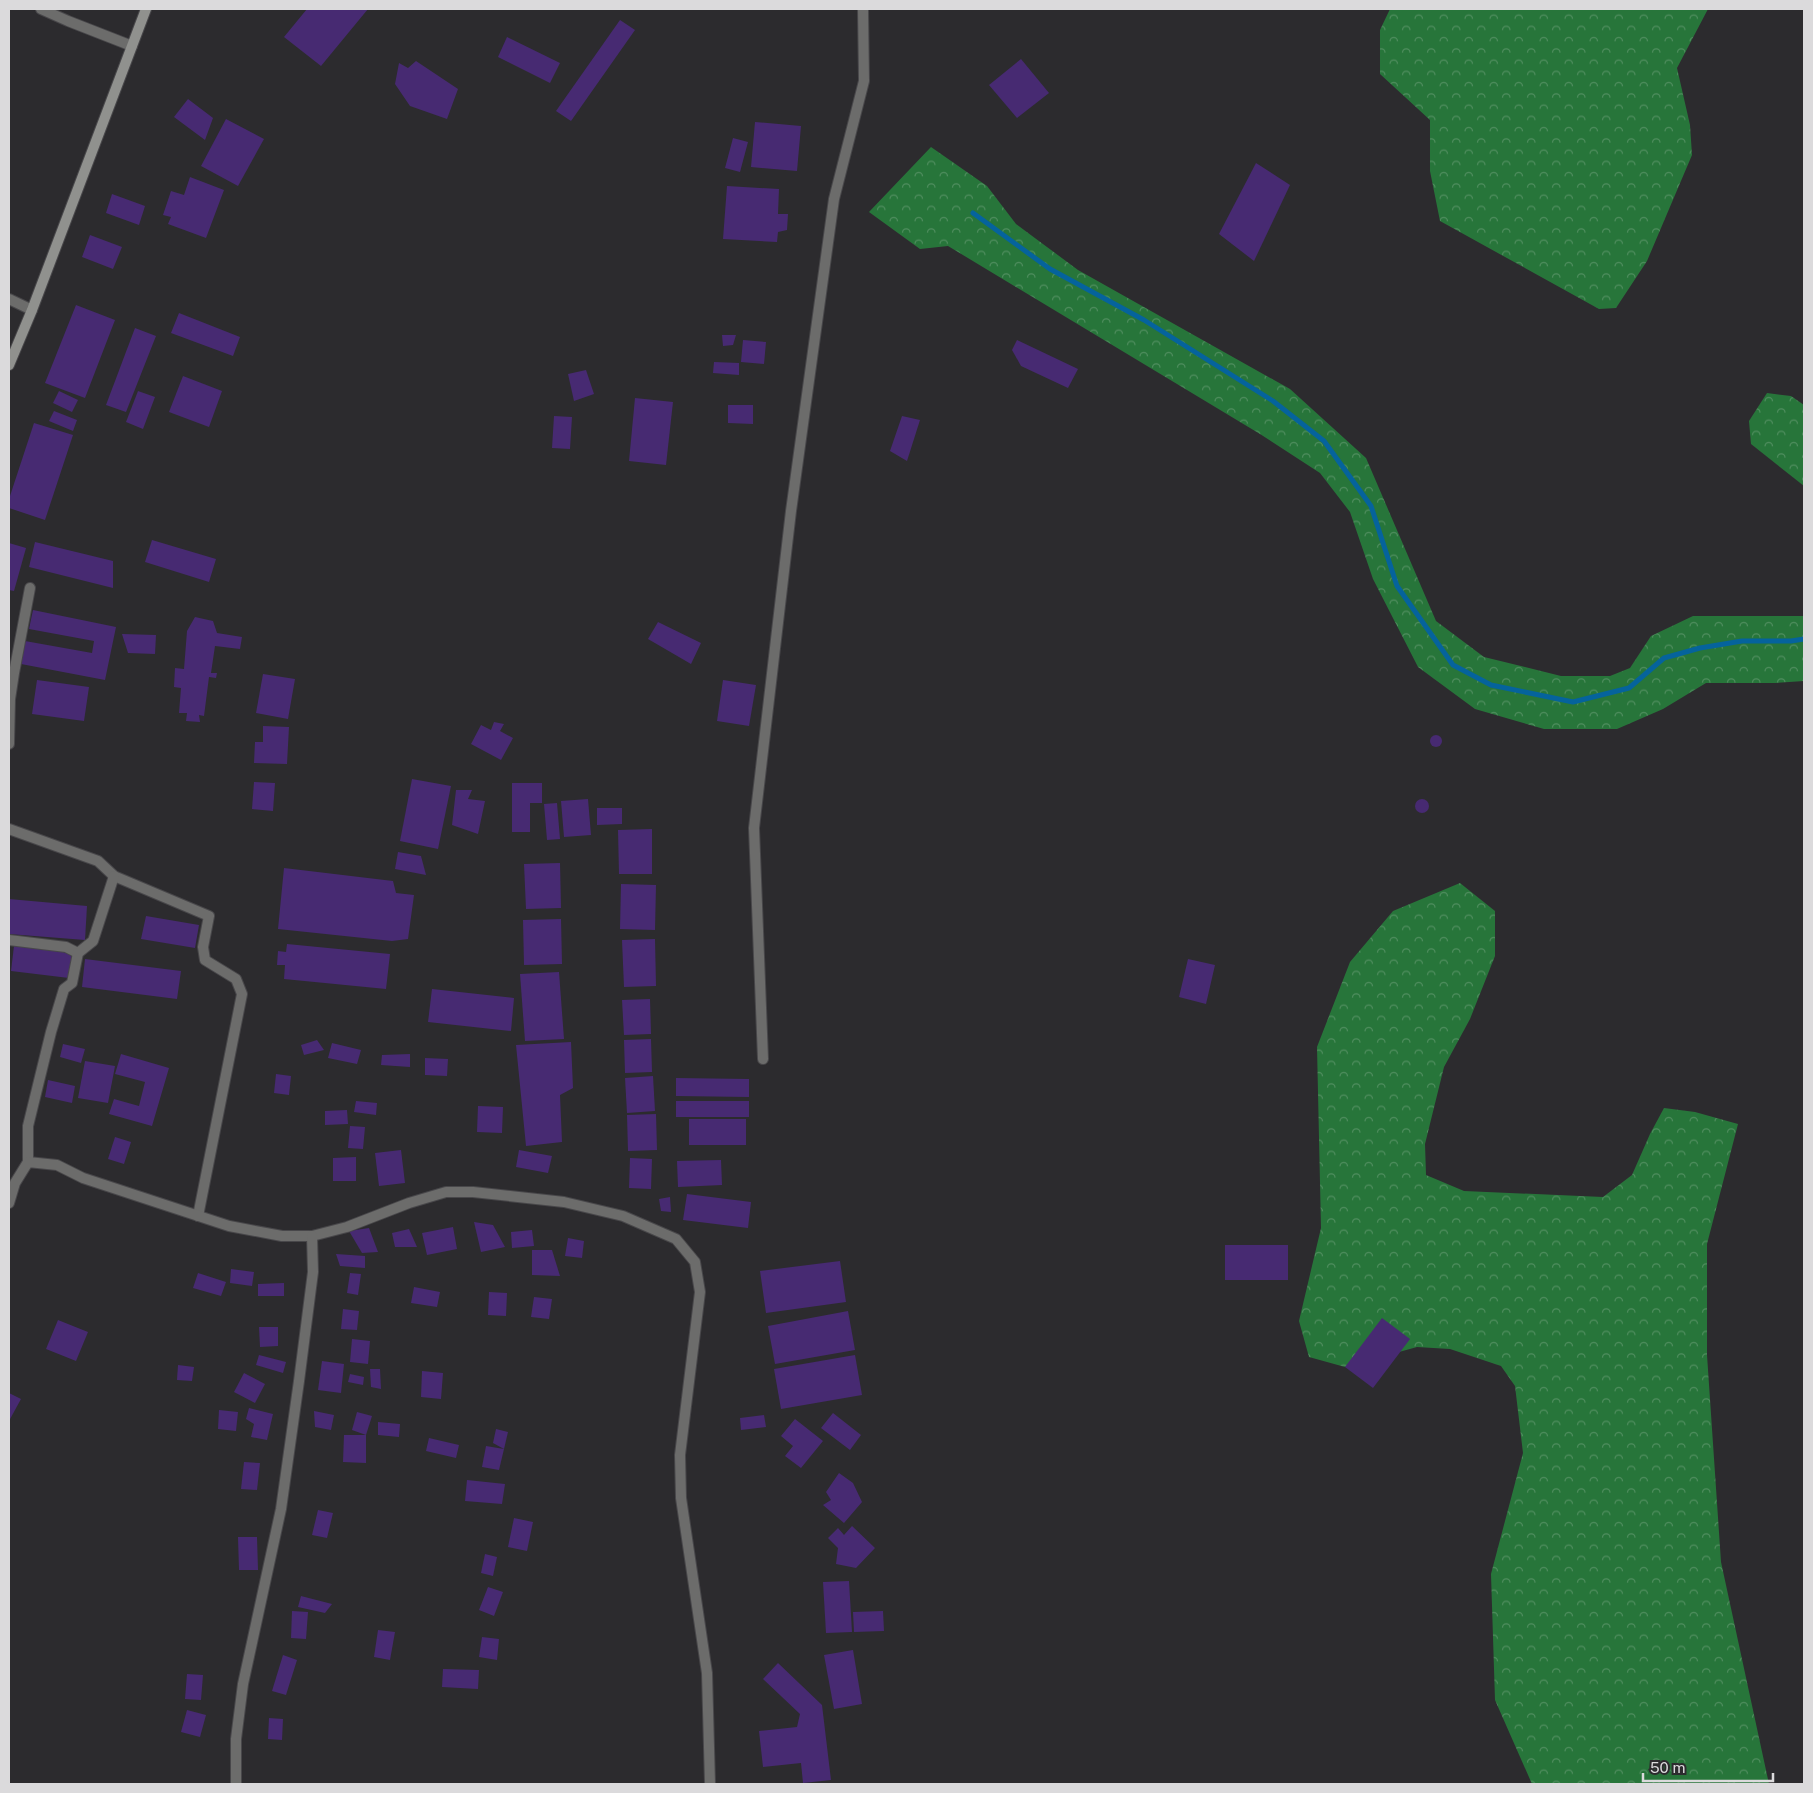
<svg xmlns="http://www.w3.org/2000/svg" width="1813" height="1793" viewBox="0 0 1813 1793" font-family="'Public Sans',sans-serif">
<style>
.forest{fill:url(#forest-crowns)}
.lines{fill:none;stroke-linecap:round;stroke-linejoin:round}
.stream{stroke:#05639c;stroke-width:5}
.building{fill:#472a72}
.street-casing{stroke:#48474a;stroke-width:12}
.secondary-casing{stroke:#48474a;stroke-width:12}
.street{stroke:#6c6c6b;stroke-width:10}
.secondary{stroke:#90918e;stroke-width:10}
</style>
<defs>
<pattern id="forest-crowns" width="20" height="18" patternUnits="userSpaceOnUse" patternTransform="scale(1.25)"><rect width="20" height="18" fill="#27753a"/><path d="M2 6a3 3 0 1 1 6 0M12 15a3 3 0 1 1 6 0" fill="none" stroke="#508e5f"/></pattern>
</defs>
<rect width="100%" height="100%" fill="#2c2b2e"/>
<g class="forest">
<path d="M 1390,9 L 1708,9 L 1677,68 L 1690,125 L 1692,155 L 1647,261 L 1616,308 L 1599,309 L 1440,221 L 1430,171 L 1430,120 L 1380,74 L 1380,30 Z"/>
<path d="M 931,147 L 987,186 L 1016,224 L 1078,270 L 1290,389 L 1366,458 L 1436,621 L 1484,657 L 1561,676 L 1610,676 L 1630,668 L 1651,636 L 1693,616 L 1804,616 L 1804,681 L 1775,683 L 1706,683 L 1663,709 L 1617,729 L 1544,729 L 1475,709 L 1418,667 L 1373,579 L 1350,512 L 1320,473 L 1260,434 L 948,246 L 920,249 L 869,212 Z"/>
<path d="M 1767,393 L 1791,396 L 1804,405 L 1804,486 L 1751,444 L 1749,421 Z"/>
<path d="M 1460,883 L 1495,911 L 1495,956 L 1470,1019 L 1444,1067 L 1425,1144 L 1426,1175 L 1464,1191 L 1603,1197 L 1632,1175 L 1650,1134 L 1664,1108 L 1695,1112 L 1738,1124 L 1707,1244 L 1707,1355 L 1721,1562 L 1769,1784 L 1532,1784 L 1495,1700 L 1491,1574 L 1523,1453 L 1515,1386 L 1501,1366 L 1450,1349 L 1417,1347 L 1345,1367 L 1309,1357 L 1299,1321 L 1321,1228 L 1317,1047 L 1350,962 L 1393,911 Z"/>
</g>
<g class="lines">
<path class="stream" d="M 973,213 L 1050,269 L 1144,320 L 1273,401 L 1324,441 L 1371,506 L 1397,586 L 1453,665 L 1491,685 L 1573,702 L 1629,688 L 1664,658 L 1700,648 L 1742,641 L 1791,641 L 1804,639"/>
</g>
<g class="building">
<path d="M 307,9 L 368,9 L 321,66 L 284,37 Z"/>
<path d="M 620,20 L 635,30 L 571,121 L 556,111 Z"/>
<path d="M 507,37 L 560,63 L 550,83 L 498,57 Z"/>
<path d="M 1021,59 L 1049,93 L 1017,118 L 989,85 Z"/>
<path d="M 416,61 L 458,89 L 447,119 L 410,106 L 395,84 L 399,63 L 408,68 Z"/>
<path d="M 188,99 L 213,118 L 205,140 L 174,117 Z"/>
<path d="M 226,119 L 264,139 L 238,186 L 201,166 Z"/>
<path d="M 755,122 L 801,126 L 797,171 L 751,167 Z"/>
<path d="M 733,138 L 748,142 L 740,172 L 725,168 Z"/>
<path d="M 1256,163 L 1290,185 L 1254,261 L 1219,234 Z"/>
<path d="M 190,177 L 224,190 L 206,238 L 168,224 L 171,217 L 163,215 L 171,191 L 184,195 Z"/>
<path d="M 727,186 L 779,189 L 778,214 L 788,214 L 787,230 L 778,232 L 777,242 L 723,239 Z"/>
<path d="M 112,194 L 145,206 L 139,225 L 106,213 Z"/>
<path d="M 90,235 L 122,247 L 113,269 L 82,257 Z"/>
<path d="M 76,305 L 115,320 L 85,398 L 45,383 Z"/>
<path d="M 179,313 L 240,337 L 233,356 L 171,333 Z"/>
<path d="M 135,328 L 156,336 L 126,412 L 106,405 Z"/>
<path d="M 722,335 L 736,335 L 733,345 L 723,346 Z"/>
<path d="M 743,340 L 766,342 L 764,364 L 741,362 Z"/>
<path d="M 1017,340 L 1078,369 L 1068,388 L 1021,366 L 1012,350 Z"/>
<path d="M 714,362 L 739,363 L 739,375 L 713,373 Z"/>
<path d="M 586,370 L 594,394 L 574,401 L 568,374 Z"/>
<path d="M 183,376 L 222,391 L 209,427 L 169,412 Z"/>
<path d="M 59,391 L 78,400 L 72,412 L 53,403 Z"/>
<path d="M 138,391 L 155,397 L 143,429 L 126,422 Z"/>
<path d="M 635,398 L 673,402 L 666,465 L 629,461 Z"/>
<path d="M 728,405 L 753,405 L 753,424 L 728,423 Z"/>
<path d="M 54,411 L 77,420 L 73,431 L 49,421 Z"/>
<path d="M 554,416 L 572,417 L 570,449 L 552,448 Z"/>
<path d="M 902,416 L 920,420 L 907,461 L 890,451 Z"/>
<path d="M 34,423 L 73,435 L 45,520 L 9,508 L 9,499 Z"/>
<path d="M 152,540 L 216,559 L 209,582 L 145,562 Z"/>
<path d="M 35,542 L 113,561 L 113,588 L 29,567 Z"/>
<path d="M 9,543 L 26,548 L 14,591 L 9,590 Z"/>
<path d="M 33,610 L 116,627 L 105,680 L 21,664 L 25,641 L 92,653 L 94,641 L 29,629 Z"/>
<path d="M 195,617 L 213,621 L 217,633 L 242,637 L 240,649 L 215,646 L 211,673 L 217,673 L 216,678 L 209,677 L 204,716 L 199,715 L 200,722 L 186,721 L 187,713 L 179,713 L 181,688 L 174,687 L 175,668 L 184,669 L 187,631 Z"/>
<path d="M 658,622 L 701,643 L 691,664 L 648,639 Z"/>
<path d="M 122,634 L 156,635 L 155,654 L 128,653 Z"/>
<path d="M 263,674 L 295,679 L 288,719 L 256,713 Z"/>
<path d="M 37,680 L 89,687 L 84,721 L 32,714 Z"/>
<path d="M 723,680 L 756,685 L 749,726 L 717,721 Z"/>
<path d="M 494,722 L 504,724 L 500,731 L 513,738 L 501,760 L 471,744 L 481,725 L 491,730 Z"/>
<path d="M 263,726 L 289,727 L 287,764 L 254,763 L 255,742 L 263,742 Z"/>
<circle cx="1436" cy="741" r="6"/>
<path d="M 412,779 L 451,786 L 438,849 L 400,841 Z"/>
<path d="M 254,782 L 275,783 L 273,811 L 252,809 Z"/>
<path d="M 512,783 L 542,783 L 542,803 L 530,803 L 530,832 L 512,832 Z"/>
<path d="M 456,790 L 472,790 L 468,799 L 485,801 L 478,834 L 452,825 Z"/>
<path d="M 588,799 L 591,835 L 564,837 L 561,801 Z"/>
<circle cx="1422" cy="806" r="7"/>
<path d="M 557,803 L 560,839 L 547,840 L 544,804 Z"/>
<path d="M 597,808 L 622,808 L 622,824 L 597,825 Z"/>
<path d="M 652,829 L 652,874 L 619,874 L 618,830 Z"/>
<path d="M 398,852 L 421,856 L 426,875 L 395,869 Z"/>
<path d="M 560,863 L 561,908 L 526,909 L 524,864 Z"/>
<path d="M 284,868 L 393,881 L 396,893 L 414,895 L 408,939 L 392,941 L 278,929 Z"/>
<path d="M 621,884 L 656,885 L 655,930 L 620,929 Z"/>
<path d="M 9,899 L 87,906 L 85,940 L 9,934 Z"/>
<path d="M 146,916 L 199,925 L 195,948 L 141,939 Z"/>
<path d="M 561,919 L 562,964 L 524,965 L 523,920 Z"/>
<path d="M 655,939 L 656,986 L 624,987 L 622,940 Z"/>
<path d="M 287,944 L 390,954 L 386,989 L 284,979 L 285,965 L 277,965 L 278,951 L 286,952 Z"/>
<path d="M 14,946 L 72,953 L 69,978 L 11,971 Z"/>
<path d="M 85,959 L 181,971 L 177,999 L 82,987 Z"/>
<path d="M 1188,959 L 1215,965 L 1206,1004 L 1179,997 Z"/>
<path d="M 559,972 L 564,1039 L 525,1041 L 520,974 Z"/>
<path d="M 432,989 L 514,998 L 511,1031 L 428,1022 Z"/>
<path d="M 650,999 L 651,1034 L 624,1035 L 622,1000 Z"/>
<path d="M 651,1039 L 652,1072 L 625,1073 L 624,1040 Z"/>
<path d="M 317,1040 L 324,1050 L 304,1055 L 301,1045 Z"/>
<path d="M 571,1042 L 573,1088 L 560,1095 L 562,1142 L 526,1146 L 516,1045 Z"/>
<path d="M 332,1043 L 361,1050 L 357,1064 L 328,1058 Z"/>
<path d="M 63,1044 L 85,1049 L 81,1063 L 60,1057 Z"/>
<path d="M 121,1054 L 169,1068 L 152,1126 L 109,1114 L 114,1099 L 139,1106 L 145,1082 L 115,1074 Z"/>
<path d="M 410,1054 L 410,1067 L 381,1065 L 382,1055 Z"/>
<path d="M 425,1058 L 448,1059 L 447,1076 L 425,1075 Z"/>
<path d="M 85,1061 L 115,1066 L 108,1103 L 78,1098 Z"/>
<path d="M 276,1074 L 291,1076 L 289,1095 L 274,1093 Z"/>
<path d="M 653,1076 L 655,1111 L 627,1113 L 625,1078 Z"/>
<path d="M 676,1078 L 749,1079 L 749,1097 L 676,1096 Z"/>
<path d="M 48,1080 L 75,1086 L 72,1103 L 45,1097 Z"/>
<path d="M 356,1101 L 377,1103 L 376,1115 L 354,1112 Z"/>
<rect x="676" y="1101" width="73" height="16"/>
<path d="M 478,1106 L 503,1107 L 502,1133 L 477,1132 Z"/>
<path d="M 347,1110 L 348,1124 L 325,1125 L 325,1111 Z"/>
<path d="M 656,1114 L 657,1150 L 628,1151 L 627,1115 Z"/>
<rect x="689" y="1119" width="57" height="26"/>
<path d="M 350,1126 L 365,1127 L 363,1149 L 348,1148 Z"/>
<path d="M 115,1137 L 131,1142 L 124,1164 L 108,1159 Z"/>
<path d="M 401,1150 L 405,1183 L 379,1186 L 375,1153 Z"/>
<path d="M 519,1150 L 552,1156 L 548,1173 L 516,1167 Z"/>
<path d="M 356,1157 L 356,1181 L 333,1181 L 333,1158 Z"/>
<path d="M 630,1158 L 652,1159 L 651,1189 L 629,1188 Z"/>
<path d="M 721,1160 L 722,1185 L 678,1187 L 677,1161 Z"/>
<path d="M 687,1194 L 751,1202 L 748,1228 L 683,1220 Z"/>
<path d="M 670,1197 L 671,1212 L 661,1211 L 659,1199 Z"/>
<path d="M 474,1222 L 493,1225 L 505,1247 L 481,1252 Z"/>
<path d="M 453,1227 L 457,1249 L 427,1255 L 422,1233 Z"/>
<path d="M 369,1228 L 378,1252 L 362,1253 L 349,1231 Z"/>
<path d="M 409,1229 L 417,1247 L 395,1247 L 392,1233 Z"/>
<path d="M 532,1230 L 534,1246 L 512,1248 L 511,1232 Z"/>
<path d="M 568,1238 L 584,1241 L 582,1258 L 565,1256 Z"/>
<rect x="1225" y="1245" width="63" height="35"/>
<path d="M 532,1250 L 552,1250 L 560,1276 L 532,1275 Z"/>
<path d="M 336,1254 L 365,1256 L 365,1268 L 340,1266 Z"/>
<path d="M 840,1261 L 846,1302 L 766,1313 L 760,1271 Z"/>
<path d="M 231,1269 L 254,1272 L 252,1286 L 230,1283 Z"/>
<path d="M 198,1273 L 226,1282 L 221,1296 L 193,1288 Z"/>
<path d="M 350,1273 L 361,1274 L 358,1295 L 347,1293 Z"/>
<path d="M 284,1283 L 284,1296 L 258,1296 L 258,1284 Z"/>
<path d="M 414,1287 L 440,1292 L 437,1307 L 411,1303 Z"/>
<path d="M 489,1292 L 507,1293 L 506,1316 L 488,1315 Z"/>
<path d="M 534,1297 L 552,1299 L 549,1319 L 531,1317 Z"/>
<path d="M 343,1309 L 359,1311 L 357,1330 L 341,1329 Z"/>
<path d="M 848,1311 L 855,1350 L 775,1364 L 768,1326 Z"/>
<path d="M 1382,1318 L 1410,1339 L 1373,1388 L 1345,1367 Z"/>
<path d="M 58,1320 L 88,1332 L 76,1361 L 46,1349 Z"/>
<path d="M 259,1327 L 278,1327 L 278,1346 L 260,1347 Z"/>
<path d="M 352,1339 L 370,1341 L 368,1364 L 350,1362 Z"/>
<path d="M 259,1355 L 286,1362 L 283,1373 L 256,1365 Z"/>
<path d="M 855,1355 L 862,1395 L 781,1409 L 774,1369 Z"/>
<path d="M 322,1361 L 344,1364 L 341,1393 L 318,1390 Z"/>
<path d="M 178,1365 L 194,1367 L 192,1381 L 177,1380 Z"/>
<path d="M 370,1369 L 380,1369 L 381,1389 L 371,1387 Z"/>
<path d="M 422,1371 L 443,1373 L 441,1399 L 421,1397 Z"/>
<path d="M 244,1373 L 265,1384 L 255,1403 L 234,1392 Z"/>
<path d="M 350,1374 L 364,1377 L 363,1385 L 348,1382 Z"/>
<path d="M 9,1393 L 21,1399 L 9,1421 Z"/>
<path d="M 249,1408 L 273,1414 L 267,1440 L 251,1437 L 254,1424 L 246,1419 Z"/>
<path d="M 219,1410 L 238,1412 L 236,1431 L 218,1429 Z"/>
<path d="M 314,1411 L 334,1415 L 331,1430 L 315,1427 Z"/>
<path d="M 357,1412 L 372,1416 L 366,1435 L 352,1430 Z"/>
<path d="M 833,1413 L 861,1435 L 850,1450 L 821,1428 Z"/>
<path d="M 764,1415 L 766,1427 L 741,1430 L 740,1418 Z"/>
<path d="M 795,1419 L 823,1441 L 801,1468 L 785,1456 L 793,1446 L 781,1436 Z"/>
<path d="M 378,1422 L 400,1424 L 399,1437 L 378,1435 Z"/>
<path d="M 496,1429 L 508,1432 L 504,1449 L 493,1443 Z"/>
<path d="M 344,1435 L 366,1435 L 366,1463 L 343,1462 Z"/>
<path d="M 429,1438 L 459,1445 L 456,1458 L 426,1451 Z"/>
<path d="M 486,1446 L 504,1449 L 499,1470 L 482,1467 Z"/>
<path d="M 244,1462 L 260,1463 L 257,1490 L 241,1489 Z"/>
<path d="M 839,1473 L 853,1483 L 862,1502 L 844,1523 L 823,1505 L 831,1500 L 826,1492 Z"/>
<path d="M 467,1480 L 505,1484 L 502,1504 L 465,1501 Z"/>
<path d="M 318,1510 L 333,1513 L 327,1538 L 312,1535 Z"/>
<path d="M 514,1518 L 533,1522 L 527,1551 L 508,1547 Z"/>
<path d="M 852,1526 L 875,1548 L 856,1568 L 836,1564 L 838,1548 L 828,1538 L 838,1528 L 844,1535 Z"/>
<path d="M 238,1537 L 257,1537 L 258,1570 L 239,1570 Z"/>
<path d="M 485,1554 L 497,1557 L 493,1576 L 481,1573 Z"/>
<path d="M 849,1581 L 852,1632 L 826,1633 L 823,1582 Z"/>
<path d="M 488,1587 L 503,1592 L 494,1616 L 479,1610 Z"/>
<path d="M 301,1596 L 332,1604 L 325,1613 L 298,1607 Z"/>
<path d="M 292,1611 L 308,1612 L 306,1639 L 291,1638 Z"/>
<path d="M 883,1611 L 884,1631 L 854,1632 L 853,1612 Z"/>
<path d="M 378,1630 L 395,1632 L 390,1660 L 374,1657 Z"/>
<path d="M 482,1637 L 499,1639 L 497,1660 L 479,1657 Z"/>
<path d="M 853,1650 L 862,1704 L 834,1709 L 824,1655 Z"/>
<path d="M 283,1655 L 297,1660 L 286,1695 L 272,1691 Z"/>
<path d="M 778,1663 L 822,1705 L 831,1780 L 803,1783 L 801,1763 L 763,1767 L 759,1731 L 797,1727 L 800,1714 L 763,1679 Z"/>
<path d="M 443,1669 L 479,1670 L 478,1689 L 442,1687 Z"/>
<path d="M 187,1674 L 203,1675 L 201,1700 L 185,1699 Z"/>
<path d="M 187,1710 L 206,1715 L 200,1737 L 181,1732 Z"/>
<path d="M 269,1718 L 283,1719 L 282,1740 L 268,1739 Z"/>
</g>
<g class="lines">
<g class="street-casing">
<g id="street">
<path d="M 41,9 L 68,21 L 132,46"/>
<path d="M 9,299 L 32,310"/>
<path d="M 9,744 L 10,699 L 14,673 L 30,588"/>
<path d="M 9,829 L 98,861 L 114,876 L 209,916 L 203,947 L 205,960 L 236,979 L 242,994 L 198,1216"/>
<path d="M 9,940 L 66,947 L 78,953"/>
<path d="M 763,1059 L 754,828 L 791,511 L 834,199 L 864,81 L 863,9"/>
<path d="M 28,1162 L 28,1126 L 51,1032 L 64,989 L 72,983 L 78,953 L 93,941 L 114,876"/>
<path d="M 9,1203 L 15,1183 L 28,1162 L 57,1165 L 83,1178 L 229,1226 L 282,1236 L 312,1236 L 347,1227 L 409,1203 L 446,1192 L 473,1192 L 564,1202 L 623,1216 L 676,1239 L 695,1262 L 700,1292 L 680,1455 L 681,1498 L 707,1673 L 710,1784"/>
<path d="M 236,1784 L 236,1739 L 243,1684 L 281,1509 L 299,1381 L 313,1272 L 312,1236"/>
</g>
</g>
<g class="secondary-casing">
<path id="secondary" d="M 9,365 L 32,310 L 146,9"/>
</g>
<use href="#street" class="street"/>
<use href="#secondary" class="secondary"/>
</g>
<rect width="1813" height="1793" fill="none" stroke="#dbdadc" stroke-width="20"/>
<path d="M1643 1773v8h130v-8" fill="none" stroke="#dbdadc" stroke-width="2.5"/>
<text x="1650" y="1773" font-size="15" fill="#dbdadc" stroke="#2c2b2e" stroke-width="4" paint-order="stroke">50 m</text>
</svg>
